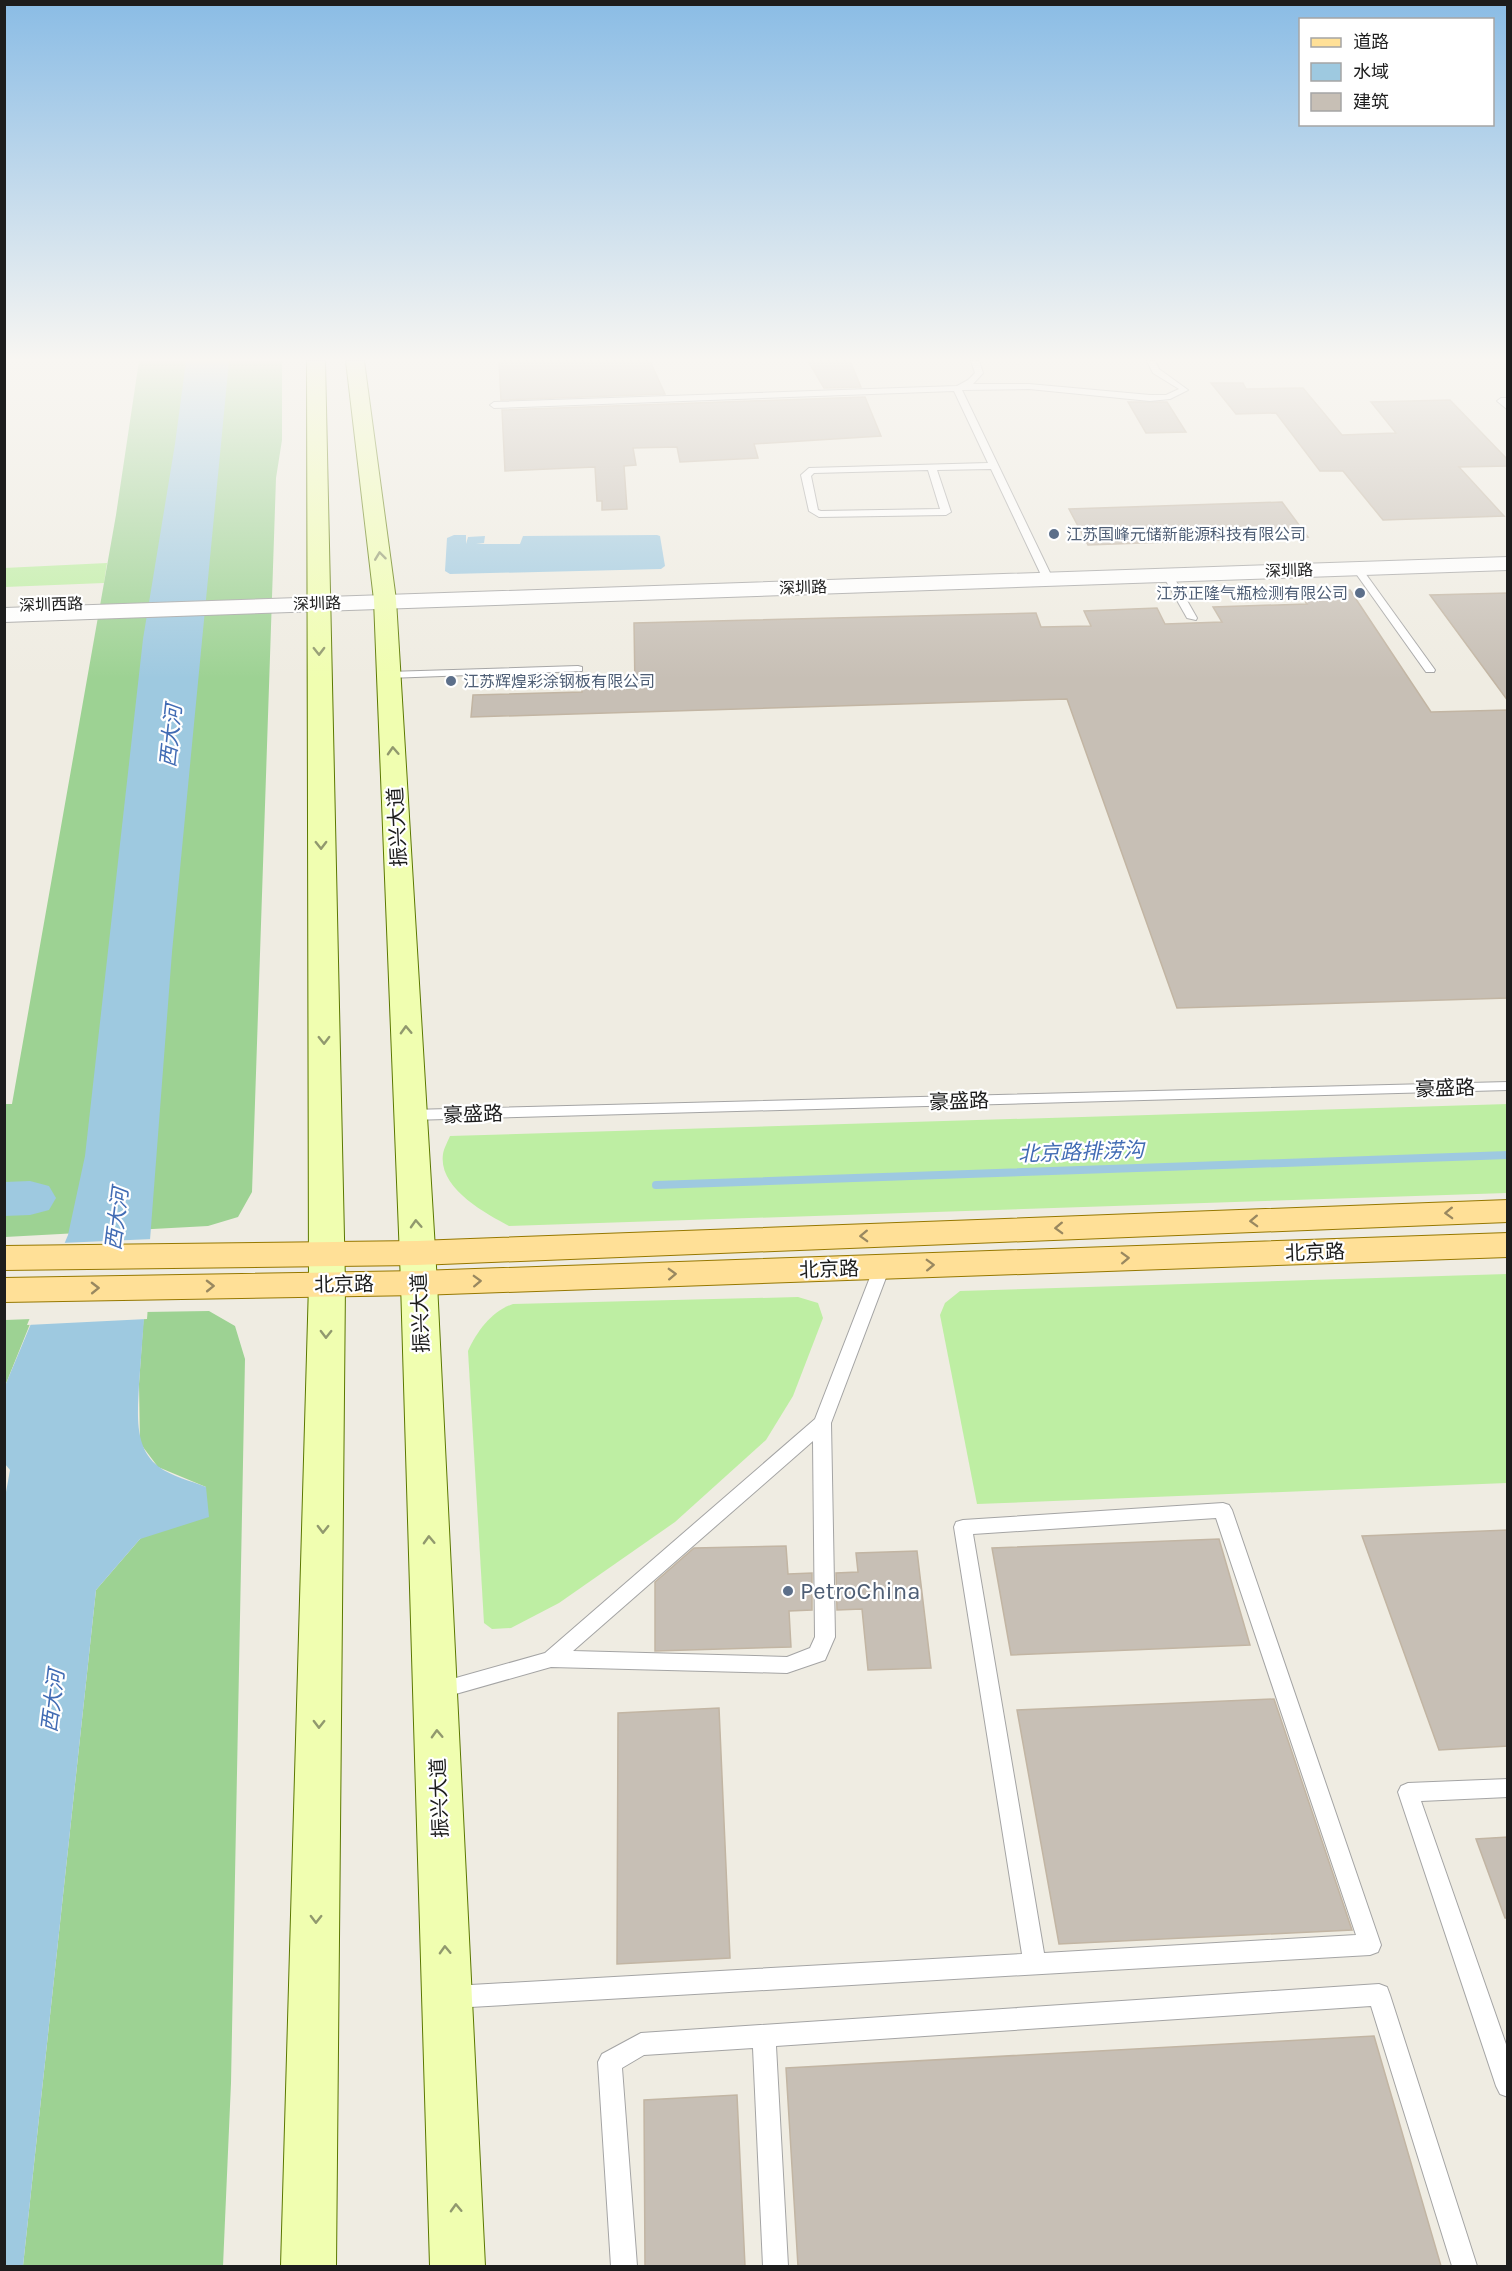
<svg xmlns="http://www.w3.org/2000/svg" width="1512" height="2271" viewBox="0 0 1512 2271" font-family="Karla,'Noto Sans SC',sans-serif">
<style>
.grass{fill:#beeea3}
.forest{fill:#9dd293}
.water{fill:#9ec9e0}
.pier{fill:#efece2}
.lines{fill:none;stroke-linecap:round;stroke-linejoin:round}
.stream{stroke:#9ec9e0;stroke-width:8}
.river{fill:#9ec9e0;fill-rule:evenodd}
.building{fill:#c7bfb5;stroke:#c2b5a3;stroke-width:1.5}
.service-casing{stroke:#a4a4a4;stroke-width:2}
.tertiary-casing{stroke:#a4a4a4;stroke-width:2}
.secondary-casing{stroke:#5b7800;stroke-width:2}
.primary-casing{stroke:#967800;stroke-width:2}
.service{fill:#fff;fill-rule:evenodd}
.tertiary{fill:#fff;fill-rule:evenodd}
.secondary{fill:#f0feb0;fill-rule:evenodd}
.primary{fill:#ffe097;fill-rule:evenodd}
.oneway{stroke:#91996e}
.oneway2{stroke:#998860}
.service-dot{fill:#5c6f8a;stroke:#fff;stroke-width:2}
.labels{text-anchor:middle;stroke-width:4.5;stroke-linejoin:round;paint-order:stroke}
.far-service-label{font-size:16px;fill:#4e5e75;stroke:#fff;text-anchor:start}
.far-street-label{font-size:16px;fill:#1d1d1d;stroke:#fff}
.street-label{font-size:20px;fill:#1d1d1d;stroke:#fff}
.water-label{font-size:21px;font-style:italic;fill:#426cb4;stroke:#fff}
.near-service-label{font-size:24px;fill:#4e5e75;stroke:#fff;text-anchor:start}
</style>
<rect width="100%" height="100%" fill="#efece2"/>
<g class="grass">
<path d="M 107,563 L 104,583 L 5,587 L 4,568 Z"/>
<path d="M 1508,1104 L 1507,1193 L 509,1226 C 485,1213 438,1188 443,1154 C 444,1148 448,1141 450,1136 Z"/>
<path d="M 1507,1274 L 1507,1483 L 977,1504 L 940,1315 L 945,1303 L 960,1291 Z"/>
<path d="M 798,1297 L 818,1303 L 823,1318 L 793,1396 L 766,1440 L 675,1522 L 559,1603 L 511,1628 L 492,1629 L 484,1623 L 468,1351 C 477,1331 492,1311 513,1304 Z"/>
</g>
<g class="forest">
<path d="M 139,361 L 282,361 L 282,440 L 276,478 L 252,1192 L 238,1217 L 208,1226 L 5,1237 L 4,1104 L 12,1104 L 116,515 Z"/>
<path d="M 209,1311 L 235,1326 L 245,1359 L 231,2083 L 223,2266 L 23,2266 L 96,1590 L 140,1539 L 206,1487 L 158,1467 L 140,1443 L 139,1384 L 144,1312 Z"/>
<path d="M 32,1319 L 5,1386 L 5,1320 Z"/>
</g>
<g class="water">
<path d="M 186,361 L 229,361 L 172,952 L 139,1384 C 138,1412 133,1448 159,1467 C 171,1476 191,1481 206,1487 L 209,1517 L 140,1539 L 96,1590 L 23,2266 L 5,2266 L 4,1503 L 10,1470 L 5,1464 L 5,1386 L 68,1235 L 85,1156 L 143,639 L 175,444 Z"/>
<path d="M 454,535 L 466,535 L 466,544 L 468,537 L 485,536 L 484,543 L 476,544 L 520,544 L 523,536 L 657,535 L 660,536 L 665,566 L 661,569 L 450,574 L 445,571 L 447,538 Z"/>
</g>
<path class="pier" d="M 153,1239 L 147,1319 L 27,1325 L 61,1243 Z"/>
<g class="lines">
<path class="stream" d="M 656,1185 L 1508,1155"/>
<path class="river" d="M 30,1181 L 49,1186 L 56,1198 L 49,1210 L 30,1215 L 4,1216 L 4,1182 Z"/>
</g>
<g class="building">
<path d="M 499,361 L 650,361 L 665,394 L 501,400 Z"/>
<path d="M 808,361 L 850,361 L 861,387 L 824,388 Z"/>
<path d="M 1211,383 L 1243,383 L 1246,389 L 1303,388 L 1342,435 L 1396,433 L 1371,402 L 1450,400 L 1508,460 L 1508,466 L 1459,467 L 1504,516 L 1383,520 L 1343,471 L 1320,471 L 1276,413 L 1236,414 Z"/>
<path d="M 865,397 L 881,436 L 754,444 L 758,458 L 680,462 L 677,447 L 633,448 L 636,465 L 624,466 L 627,509 L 602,510 L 602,501 L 597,501 L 595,467 L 505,471 L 502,410 Z"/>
<path d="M 1128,402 L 1167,402 L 1186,432 L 1146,433 Z"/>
<path d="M 1282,502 L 1308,537 L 1088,545 L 1069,509 Z"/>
<path d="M 1350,590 L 1431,712 L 1508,710 L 1508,998 L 1177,1008 L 1067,699 L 471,717 L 473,695 L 582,692 L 582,688 L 635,687 L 634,623 L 1036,613 L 1041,627 L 1091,626 L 1084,611 L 1157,608 L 1165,624 L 1222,622 L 1213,607 L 1307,604 L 1299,592 Z"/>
<path d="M 1508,593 L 1508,701 L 1430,595 Z"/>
<path d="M 1508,1530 L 1508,1746 L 1439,1750 L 1362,1536 Z"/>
<path d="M 1219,1539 L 1250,1645 L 1011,1655 L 992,1548 Z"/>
<path d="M 786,1546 L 788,1574 L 812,1573 L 812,1610 L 789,1611 L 791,1647 L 655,1651 L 655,1582 L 694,1548 Z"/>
<path d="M 917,1551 L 931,1668 L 868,1670 L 862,1609 L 837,1610 L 836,1573 L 858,1572 L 856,1553 Z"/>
<path d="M 1274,1699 L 1352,1930 L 1059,1944 L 1017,1710 Z"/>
<path d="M 719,1708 L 730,1958 L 617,1964 L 618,1713 Z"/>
<path d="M 1508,1837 L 1508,1918 L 1505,1918 L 1476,1839 Z"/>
<path d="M 1374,2036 L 1441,2266 L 798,2266 L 786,2068 Z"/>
<path d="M 737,2095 L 745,2266 L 645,2266 L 644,2100 Z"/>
</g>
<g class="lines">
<g class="service-casing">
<g id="service">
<path d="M 971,361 L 979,361 L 983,373 L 973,384 L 1029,384 L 1150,395 L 1166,395 L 1179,389 L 1153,373 L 1147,361 L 1155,361 L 1159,369 L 1188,390 L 1170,399 L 1150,401 L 1029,389 L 962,390 L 1053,579 L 1052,581 L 1043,579 L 991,469 L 937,470 L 951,512 L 946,515 L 819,517 L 809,511 L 801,475 L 809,468 L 988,463 L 954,391 L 494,408 L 490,405 L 494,402 L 957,386 L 968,380 L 975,373 ZM 928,470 L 940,509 L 821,511 L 818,510 L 811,476 L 814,473 Z"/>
<path d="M 1501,398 L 1508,398 L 1508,410 L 1497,401 Z"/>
<path d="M 1354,566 L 1360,566 L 1435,670 L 1434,672 L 1426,672 L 1352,568 Z"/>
<path d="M 1167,571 L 1172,574 L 1197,618 L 1196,620 L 1187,618 L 1162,574 Z"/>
<path d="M 578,666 L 582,667 L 582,671 L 388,678 L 383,675 L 388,672 Z"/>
<path d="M 1508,1082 L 1508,1090 L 410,1120 L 403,1115 L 410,1110 Z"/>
<path d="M 882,1262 L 888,1263 L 890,1267 L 831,1423 L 835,1637 L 825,1660 L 787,1673 L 551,1667 L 438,1699 L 431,1697 L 428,1691 L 431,1685 L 545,1653 L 815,1419 L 874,1267 L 876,1263 ZM 813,1441 L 815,1637 L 810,1648 L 787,1657 L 573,1651 Z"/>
<path d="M 1223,1503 L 1229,1505 L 1232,1510 L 1381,1945 L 1378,1952 L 1370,1955 L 453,2008 L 445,2005 L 442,1997 L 445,1989 L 453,1986 L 1022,1954 L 954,1527 L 956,1522 L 963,1520 ZM 1216,1518 L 1356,1935 L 1044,1953 L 973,1534 Z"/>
<path d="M 1508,1779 L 1508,1797 L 1421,1801 L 1508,2050 L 1508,2097 L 1500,2094 L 1496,2086 L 1398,1792 L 1401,1786 L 1408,1783 Z"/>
<path d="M 1379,1984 L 1387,1987 L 1390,1995 L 1477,2266 L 1452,2266 L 1371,2006 L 776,2046 L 788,2266 L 763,2266 L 753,2048 L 644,2055 L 622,2068 L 637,2266 L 611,2266 L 598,2062 L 602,2054 L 641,2033 Z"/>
</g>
</g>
<g class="tertiary-casing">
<path id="tertiary" d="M 1508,557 L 1508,570 L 4,622 L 4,608 Z"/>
</g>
<g class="secondary-casing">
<g id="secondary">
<path d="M 307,361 L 325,361 L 345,1284 L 336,2266 L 281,2266 L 309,1284 Z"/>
<path d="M 346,361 L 364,361 L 396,600 L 437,1283 L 485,2266 L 430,2266 L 401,1283 L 374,600 Z"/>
</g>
</g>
<g class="primary-casing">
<g id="primary">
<path d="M 1508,1200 L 1508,1222 L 417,1265 L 4,1270 L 4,1246 L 417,1241 Z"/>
<path d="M 1508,1233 L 1508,1257 L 419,1295 L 4,1302 L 4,1278 L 419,1271 Z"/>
</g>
</g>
<use href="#service" class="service"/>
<use href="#tertiary" class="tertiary"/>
<use href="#secondary" class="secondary"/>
<use href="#primary" class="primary"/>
</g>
<defs><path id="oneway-chevron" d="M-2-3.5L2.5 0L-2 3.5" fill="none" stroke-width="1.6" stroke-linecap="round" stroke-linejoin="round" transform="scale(1.5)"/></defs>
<g class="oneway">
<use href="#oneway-chevron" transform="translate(380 556) rotate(-97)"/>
<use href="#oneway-chevron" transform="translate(319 651) rotate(89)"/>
<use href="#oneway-chevron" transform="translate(393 751) rotate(-93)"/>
<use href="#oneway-chevron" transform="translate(321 845) rotate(89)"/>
<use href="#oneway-chevron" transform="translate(406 1030) rotate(-92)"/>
<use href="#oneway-chevron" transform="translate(324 1040) rotate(89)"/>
<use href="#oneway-chevron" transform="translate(416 1224) rotate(-93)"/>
<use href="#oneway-chevron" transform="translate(326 1334) rotate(91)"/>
<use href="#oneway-chevron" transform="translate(323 1529) rotate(91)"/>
<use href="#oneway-chevron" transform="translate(429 1540) rotate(-92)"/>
<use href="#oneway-chevron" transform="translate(319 1724) rotate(91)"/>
<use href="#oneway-chevron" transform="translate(437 1734) rotate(-92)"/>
<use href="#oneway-chevron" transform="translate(316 1919) rotate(91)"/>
<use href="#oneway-chevron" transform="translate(445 1950) rotate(-92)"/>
<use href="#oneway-chevron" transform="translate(456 2208) rotate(-92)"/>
</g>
<g class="oneway2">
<use href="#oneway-chevron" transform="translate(1449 1213) rotate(178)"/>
<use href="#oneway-chevron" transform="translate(1254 1221) rotate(178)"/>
<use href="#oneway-chevron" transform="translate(1059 1228) rotate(178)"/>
<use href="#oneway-chevron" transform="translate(864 1236) rotate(178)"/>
<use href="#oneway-chevron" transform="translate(1125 1258) rotate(-2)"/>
<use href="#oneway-chevron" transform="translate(930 1265) rotate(-2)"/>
<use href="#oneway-chevron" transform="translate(672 1274) rotate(-2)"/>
<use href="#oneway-chevron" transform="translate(477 1281) rotate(-2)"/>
<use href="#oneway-chevron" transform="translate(210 1286) rotate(-1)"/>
<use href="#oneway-chevron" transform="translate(95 1288) rotate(-1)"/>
</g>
<linearGradient id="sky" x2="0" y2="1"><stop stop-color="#8abce5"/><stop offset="0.53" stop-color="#f8f6f2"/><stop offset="1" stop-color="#f8f6f2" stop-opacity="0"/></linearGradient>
<rect width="1512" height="679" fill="url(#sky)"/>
<g class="service-dot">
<circle cx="1054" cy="534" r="6"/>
<circle cx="1360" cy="593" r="6"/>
<circle cx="451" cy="681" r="6"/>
<circle cx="788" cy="1591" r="6"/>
</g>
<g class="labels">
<g class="far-service-label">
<text x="1066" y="540">江苏国峰元储新能源科技有限公司</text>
<text x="1348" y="599" text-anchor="end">江苏正隆气瓶检测有限公司</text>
<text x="463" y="687">江苏辉煌彩涂钢板有限公司</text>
</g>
<g class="far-street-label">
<text transform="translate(1289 570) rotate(-2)" y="6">深圳路</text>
<text transform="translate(803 587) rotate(-2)" y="6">深圳路</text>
<text transform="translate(317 603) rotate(-2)" y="6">深圳路</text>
<text transform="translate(51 604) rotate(-2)" y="6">深圳西路</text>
</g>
<g class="street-label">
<text transform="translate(397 827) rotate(-93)" y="7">振兴大道</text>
<text transform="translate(1445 1088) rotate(-2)" y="7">豪盛路</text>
<text transform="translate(959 1101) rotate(-2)" y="7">豪盛路</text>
<text transform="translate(473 1114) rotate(-2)" y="7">豪盛路</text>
<text transform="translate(1315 1252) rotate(-2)" y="7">北京路</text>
<text transform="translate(829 1269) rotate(-2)" y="7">北京路</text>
<text transform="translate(344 1284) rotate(-1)" y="7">北京路</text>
<text transform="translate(420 1313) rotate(-92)" y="7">振兴大道</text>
<text transform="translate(439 1798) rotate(-92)" y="7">振兴大道</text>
</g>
<g class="water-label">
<text transform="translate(171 736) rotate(-84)" y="7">西大河</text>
<text transform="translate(1081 1152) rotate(-2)" y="7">北京路排涝沟</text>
<text transform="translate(117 1219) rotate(-83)" y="7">西大河</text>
<text transform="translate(53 1701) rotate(-83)" y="7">西大河</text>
</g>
<g class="near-service-label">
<text x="800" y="1599">PetroChina</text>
</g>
</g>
<rect width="1512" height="2271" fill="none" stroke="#1d1d1d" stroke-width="12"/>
<rect x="1299" y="18" width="195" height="108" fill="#ffffff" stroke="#a5a5a5" stroke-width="1.5"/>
<rect x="1311" y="38" width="30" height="9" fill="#ffe097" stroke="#a5a5a5" stroke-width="1.5"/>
<text x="1353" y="48" font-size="18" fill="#1d1d1d">道路</text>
<rect x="1311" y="63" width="30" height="18" fill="#9ec9e0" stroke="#a5a5a5" stroke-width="1.5"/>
<text x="1353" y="78" font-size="18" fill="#1d1d1d">水域</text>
<rect x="1311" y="93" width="30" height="18" fill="#c7bfb5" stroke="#a5a5a5" stroke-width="1.5"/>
<text x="1353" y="108" font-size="18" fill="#1d1d1d">建筑</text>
</svg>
